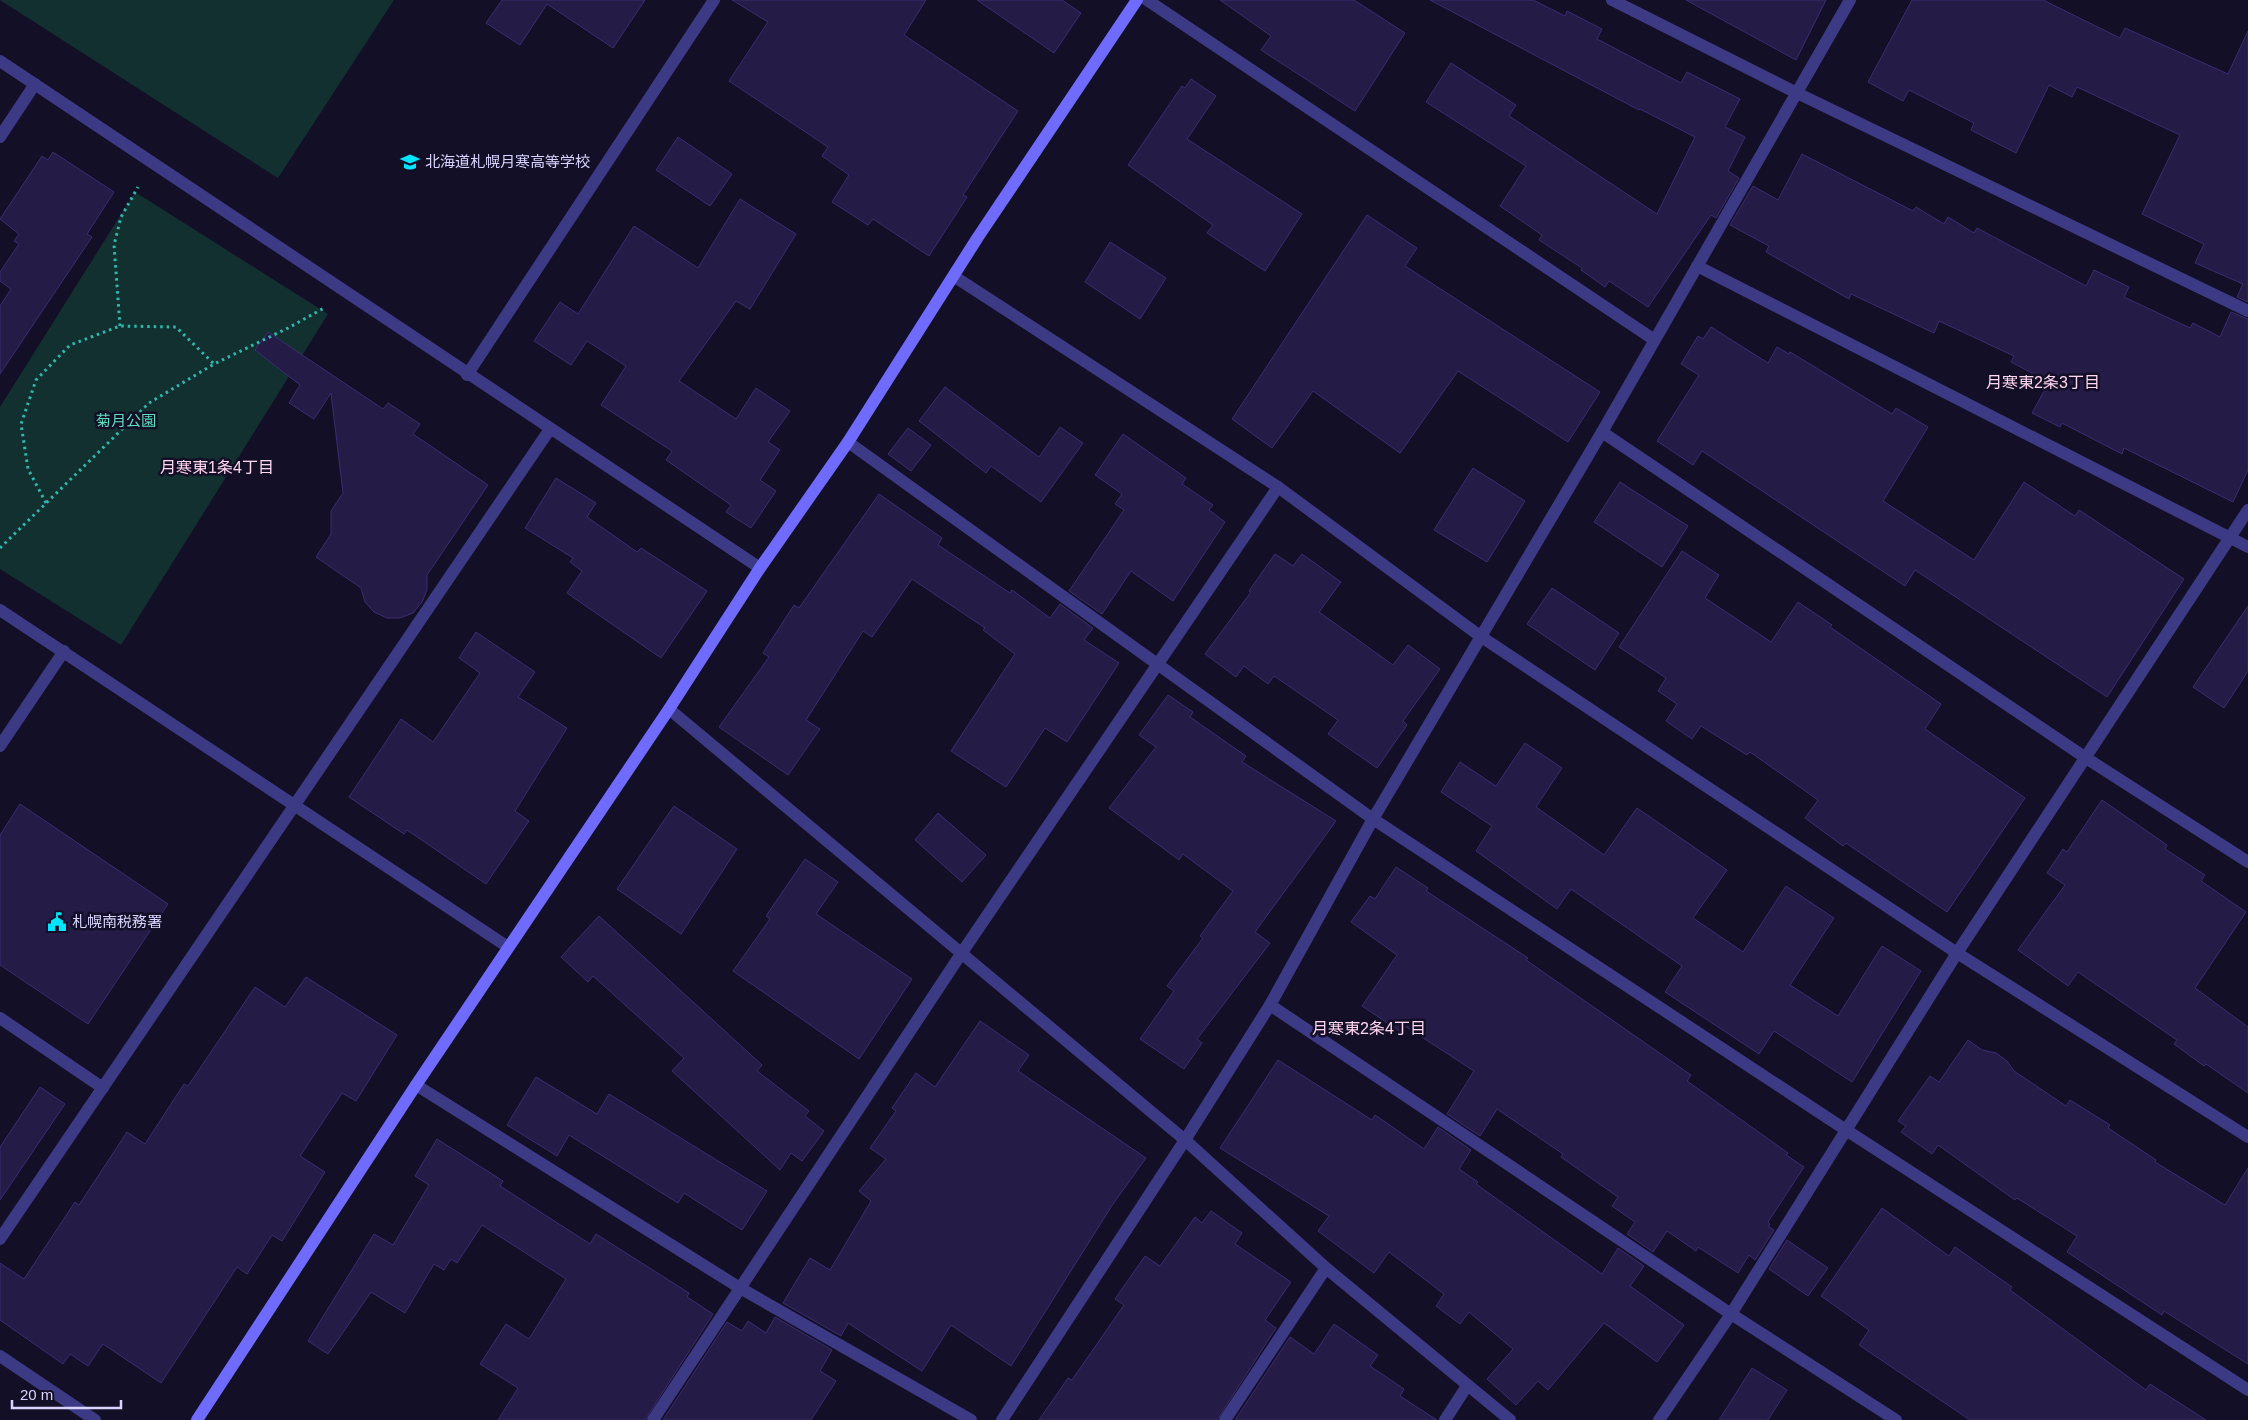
<svg xmlns="http://www.w3.org/2000/svg" width="2248" height="1420" viewBox="0 0 2248 1420" font-family="Helvetica,'Noto Sans JP',sans-serif">
<style>
.green{fill:#12302f}
.building{fill:#241b47;stroke:#3b2d73}
.lines{fill:none;stroke-linecap:round;stroke-linejoin:round}
.path{stroke:#2fb8b0;stroke-width:3;stroke-dasharray:2.5 4;stroke-linecap:butt}
.street{stroke:#3d3a85;stroke-width:12}
.secondary{stroke:#6f6bff;stroke-width:12}
.labels{text-anchor:middle;stroke-width:5;stroke-linejoin:round;paint-order:stroke}
.poi-label{font-size:15px;fill:#d9d4ff;stroke:#130f26;text-anchor:start}
.park-label{font-size:15px;fill:#5fe0c0;stroke:#130f26}
.neighbourhood-label{font-size:16px;fill:#ffd6f0;stroke:#130f26}
</style>
<rect width="100%" height="100%" fill="#130f26"/>
<g class="green">
<path d="M 0,0 L 394,0 L 278,178 Z"/>
<path d="M 135,192 L 328,314 L 121,645 L 0,569 L 0,407 Z"/>
</g>
<g class="building">
<path d="M 502,0 L 645,0 L 613,48 L 547,4 L 520,45 L 486,23 Z"/>
<path d="M 732,0 L 926,0 L 904,35 L 1018,111 L 963,195 L 967,197 L 929,256 L 873,219 L 868,225 L 832,202 L 849,175 L 822,156 L 828,147 L 729,81 L 768,22 Z"/>
<path d="M 977,0 L 1062,0 L 1081,13 L 1054,53 Z"/>
<path d="M 1220,0 L 1354,0 L 1405,33 L 1355,111 L 1261,50 L 1271,36 Z"/>
<path d="M 1430,0 L 1533,0 L 1565,16 L 1567,11 L 1602,29 L 1597,39 L 1681,83 L 1687,72 L 1740,99 L 1725,127 L 1745,137 L 1728,171 L 1739,178 L 1716,218 L 1711,215 L 1648,307 L 1609,281 L 1605,287 L 1581,270 L 1582,268 L 1539,240 L 1542,235 L 1500,206 L 1526,166 L 1426,102 L 1451,63 L 1516,105 L 1509,116 L 1657,214 L 1695,137 L 1640,109 L 1639,110 Z"/>
<path d="M 1686,0 L 1826,0 L 1796,60 Z"/>
<path d="M 1912,0 L 2043,0 L 2120,38 L 2125,28 L 2228,74 L 2248,31 L 2248,302 L 2237,297 L 2243,284 L 2195,263 L 2204,244 L 2142,214 L 2180,135 L 2077,87 L 2072,97 L 2049,85 L 2016,153 L 1971,130 L 1974,123 L 1909,90 L 1903,101 L 1868,82 Z"/>
<path d="M 1191,79 L 1216,96 L 1187,139 L 1302,214 L 1265,271 L 1207,233 L 1213,225 L 1128,165 L 1182,86 L 1185,88 Z"/>
<path d="M 678,137 L 732,174 L 710,206 L 656,170 Z"/>
<path d="M 53,152 L 114,192 L 87,234 L 92,237 L 0,374 L 0,306 L 11,289 L 0,281 L 0,272 L 19,244 L 14,241 L 19,234 L 0,219 L 42,156 L 48,160 Z"/>
<path d="M 1802,154 L 1913,211 L 1916,207 L 1944,224 L 1948,217 L 1974,233 L 1977,228 L 2086,286 L 2094,270 L 2129,287 L 2124,297 L 2190,328 L 2193,323 L 2220,337 L 2231,312 L 2248,319 L 2248,470 L 2233,502 L 2124,448 L 2122,454 L 2062,423 L 2060,427 L 2032,413 L 2049,382 L 2011,362 L 2014,356 L 1939,321 L 1934,333 L 1851,294 L 1849,299 L 1766,252 L 1769,246 L 1730,225 L 1753,186 L 1778,200 Z"/>
<path d="M 740,199 L 796,234 L 750,309 L 736,301 L 679,381 L 736,419 L 756,388 L 790,411 L 768,442 L 780,450 L 760,480 L 776,491 L 751,528 L 726,512 L 731,505 L 666,460 L 672,451 L 601,405 L 626,366 L 587,341 L 571,365 L 534,341 L 560,302 L 578,314 L 634,226 L 698,268 Z"/>
<path d="M 1367,215 L 1417,248 L 1405,266 L 1600,392 L 1568,442 L 1458,371 L 1400,453 L 1313,391 L 1272,448 L 1232,419 Z"/>
<path d="M 1110,242 L 1166,278 L 1140,319 L 1085,282 Z"/>
<path d="M 1711,327 L 1768,363 L 1777,347 L 1789,354 L 1790,352 L 1892,414 L 1896,408 L 1928,427 L 1883,501 L 1974,560 L 2024,482 L 2075,516 L 2079,510 L 2184,579 L 2107,697 L 1915,570 L 1905,586 L 1702,451 L 1693,465 L 1657,441 L 1699,375 L 1681,364 L 1698,336 L 1703,339 Z"/>
<path d="M 268,332 L 383,409 L 388,403 L 420,424 L 413,434 L 488,485 L 427,575 L 427,590 L 422,602 L 413,613 L 400,618 L 387,618 L 374,612 L 365,602 L 361,588 L 316,557 L 331,534 L 331,511 L 343,493 L 331,393 L 314,419 L 289,403 L 300,385 L 255,350 Z"/>
<path d="M 945,387 L 1039,457 L 1060,427 L 1083,443 L 1041,502 L 991,466 L 986,473 L 919,421 Z"/>
<path d="M 908,428 L 931,445 L 911,471 L 888,454 Z"/>
<path d="M 1123,434 L 1186,478 L 1182,484 L 1213,505 L 1209,510 L 1225,522 L 1173,601 L 1131,571 L 1102,614 L 1069,591 L 1124,510 L 1115,504 L 1122,494 L 1095,475 Z"/>
<path d="M 1473,468 L 1525,501 L 1487,562 L 1434,530 Z"/>
<path d="M 556,478 L 596,503 L 587,517 L 637,552 L 641,548 L 707,591 L 661,658 L 567,593 L 582,571 L 570,562 L 573,558 L 525,528 Z"/>
<path d="M 1620,482 L 1688,526 L 1662,567 L 1594,522 Z"/>
<path d="M 879,494 L 942,538 L 938,545 L 1010,593 L 1012,590 L 1050,618 L 1060,604 L 1093,628 L 1084,640 L 1119,663 L 1067,742 L 1045,728 L 1006,787 L 951,751 L 1015,654 L 983,630 L 985,628 L 912,579 L 872,637 L 863,631 L 806,720 L 820,729 L 788,775 L 719,727 L 769,657 L 763,653 L 794,605 L 799,608 Z"/>
<path d="M 1682,551 L 1719,575 L 1705,598 L 1771,642 L 1798,602 L 1832,625 L 1830,627 L 1941,704 L 1925,729 L 2025,798 L 1947,912 L 1846,843 L 1843,846 L 1805,818 L 1818,800 L 1750,752 L 1747,755 L 1701,726 L 1692,739 L 1666,721 L 1677,704 L 1658,691 L 1666,678 L 1619,647 Z"/>
<path d="M 1275,554 L 1293,566 L 1302,554 L 1341,582 L 1319,612 L 1393,665 L 1408,645 L 1440,669 L 1403,721 L 1407,725 L 1377,768 L 1328,734 L 1338,720 L 1293,689 L 1274,676 L 1268,684 L 1244,666 L 1236,677 L 1205,654 L 1251,592 L 1249,591 Z"/>
<path d="M 1552,588 L 1619,633 L 1595,670 L 1527,624 Z"/>
<path d="M 2248,606 L 2248,671 L 2224,708 L 2193,687 Z"/>
<path d="M 476,632 L 535,672 L 518,697 L 567,728 L 515,811 L 529,821 L 486,884 L 407,830 L 404,834 L 349,797 L 401,719 L 433,742 L 480,673 L 459,658 Z"/>
<path d="M 1168,695 L 1193,712 L 1190,717 L 1246,756 L 1242,762 L 1336,821 L 1255,932 L 1270,943 L 1197,1039 L 1202,1043 L 1184,1069 L 1140,1039 L 1174,991 L 1167,986 L 1203,938 L 1200,936 L 1233,891 L 1183,854 L 1179,860 L 1109,808 L 1156,747 L 1139,735 Z"/>
<path d="M 1525,743 L 1562,768 L 1536,807 L 1604,855 L 1637,808 L 1727,870 L 1693,918 L 1743,952 L 1786,886 L 1834,918 L 1790,985 L 1838,1016 L 1882,946 L 1921,971 L 1852,1082 L 1774,1031 L 1759,1054 L 1665,992 L 1682,966 L 1571,889 L 1557,909 L 1476,851 L 1492,826 L 1441,792 L 1460,762 L 1496,786 Z"/>
<path d="M 2102,800 L 2167,845 L 2165,849 L 2205,875 L 2201,881 L 2246,912 L 2195,988 L 2248,1027 L 2248,1093 L 2206,1064 L 2204,1066 L 2174,1044 L 2177,1040 L 2078,972 L 2068,986 L 2018,950 L 2065,885 L 2047,873 L 2063,849 L 2067,852 Z"/>
<path d="M 20,804 L 168,904 L 88,1024 L 0,965 L 0,835 Z"/>
<path d="M 674,806 L 737,849 L 681,934 L 617,889 Z"/>
<path d="M 938,813 L 986,855 L 962,882 L 915,840 Z"/>
<path d="M 805,859 L 838,882 L 816,914 L 912,979 L 859,1059 L 733,971 L 770,919 L 766,916 Z"/>
<path d="M 1396,867 L 1428,888 L 1426,891 L 1528,958 L 1526,960 L 1691,1075 L 1687,1081 L 1788,1153 L 1786,1155 L 1804,1167 L 1768,1222 L 1770,1224 L 1768,1226 L 1774,1230 L 1755,1260 L 1749,1255 L 1738,1273 L 1698,1247 L 1696,1251 L 1667,1231 L 1653,1252 L 1627,1234 L 1635,1222 L 1612,1206 L 1618,1197 L 1561,1157 L 1563,1154 L 1497,1109 L 1480,1136 L 1447,1114 L 1474,1071 L 1405,1026 L 1401,1032 L 1362,1006 L 1397,955 L 1351,922 L 1370,896 L 1375,899 Z"/>
<path d="M 599,916 L 762,1065 L 757,1071 L 809,1111 L 805,1116 L 824,1131 L 802,1161 L 791,1153 L 780,1170 L 672,1071 L 684,1058 L 593,976 L 588,982 L 561,957 Z"/>
<path d="M 306,977 L 397,1035 L 356,1101 L 342,1093 L 300,1156 L 325,1172 L 282,1241 L 272,1235 L 247,1274 L 237,1267 L 161,1383 L 103,1344 L 88,1366 L 70,1354 L 63,1364 L 0,1320 L 0,1263 L 24,1279 L 75,1202 L 79,1205 L 127,1132 L 145,1144 L 184,1084 L 188,1086 L 255,987 L 285,1007 Z"/>
<path d="M 980,1021 L 1029,1055 L 1018,1071 L 1146,1158 L 1113,1204 L 1011,1366 L 951,1325 L 922,1371 L 848,1323 L 841,1336 L 783,1303 L 810,1258 L 830,1270 L 871,1201 L 859,1191 L 886,1159 L 870,1148 L 896,1111 L 892,1108 L 916,1073 L 935,1087 Z"/>
<path d="M 1968,1040 L 1982,1050 L 1996,1053 L 2007,1061 L 2014,1071 L 2066,1106 L 2070,1100 L 2110,1125 L 2108,1128 L 2156,1160 L 2155,1162 L 2225,1205 L 2248,1168 L 2248,1364 L 2164,1311 L 2162,1315 L 2067,1252 L 2077,1236 L 2017,1198 L 2015,1200 L 1938,1145 L 1932,1154 L 1901,1132 L 1906,1126 L 1898,1121 L 1930,1076 L 1939,1082 Z"/>
<path d="M 1278,1060 L 1372,1120 L 1375,1115 L 1424,1149 L 1438,1127 L 1471,1150 L 1459,1169 L 1478,1182 L 1476,1184 L 1602,1274 L 1618,1248 L 1644,1266 L 1630,1286 L 1684,1325 L 1657,1362 L 1604,1323 L 1548,1390 L 1538,1381 L 1516,1405 L 1487,1379 L 1513,1349 L 1469,1312 L 1460,1324 L 1436,1306 L 1444,1294 L 1389,1252 L 1374,1273 L 1318,1231 L 1329,1216 L 1220,1148 Z"/>
<path d="M 536,1077 L 597,1114 L 609,1094 L 767,1191 L 742,1230 L 684,1193 L 678,1203 L 569,1135 L 557,1156 L 507,1125 Z"/>
<path d="M 40,1087 L 65,1104 L 0,1200 L 0,1147 Z"/>
<path d="M 437,1139 L 503,1181 L 500,1186 L 590,1244 L 596,1234 L 689,1293 L 687,1297 L 713,1314 L 645,1420 L 498,1420 L 518,1388 L 480,1364 L 506,1324 L 529,1339 L 566,1279 L 482,1225 L 457,1263 L 451,1259 L 444,1270 L 434,1264 L 405,1313 L 371,1292 L 328,1354 L 308,1341 L 374,1234 L 393,1245 L 429,1185 L 415,1176 Z"/>
<path d="M 1882,1208 L 1949,1256 L 1955,1247 L 2012,1287 L 2010,1290 L 2146,1390 L 2150,1384 L 2206,1420 L 1970,1420 L 1859,1345 L 1869,1330 L 1821,1296 Z"/>
<path d="M 1211,1211 L 1242,1233 L 1235,1244 L 1291,1282 L 1265,1320 L 1276,1328 L 1217,1420 L 1039,1420 L 1068,1378 L 1072,1380 L 1124,1305 L 1115,1299 L 1145,1256 L 1160,1266 L 1195,1217 L 1202,1223 Z"/>
<path d="M 1787,1240 L 1828,1268 L 1808,1296 L 1769,1269 Z"/>
<path d="M 775,1317 L 832,1350 L 820,1371 L 836,1381 L 811,1420 L 663,1420 L 727,1322 L 742,1331 L 748,1321 L 766,1333 Z"/>
<path d="M 1334,1324 L 1378,1355 L 1370,1366 L 1404,1389 L 1400,1396 L 1437,1420 L 1235,1420 L 1290,1337 L 1314,1354 Z"/>
<path d="M 1752,1368 L 1787,1390 L 1768,1420 L 1719,1420 Z"/>
</g>
<g class="lines">
<g class="path">
<path d="M 120,326 L 114,245 L 121,217 L 138,187"/>
<path d="M 46,503 L 28,469 L 21,424 L 36,380 L 70,345 L 120,326 L 176,327 L 214,364"/>
<path d="M 0,548 L 149,403 L 214,364 L 288,328 L 324,308"/>
</g>
<g class="street">
<path d="M 1147,0 L 1653,339"/>
<path d="M 1612,0 L 1797,93 L 2248,311"/>
<path d="M 0,61 L 760,568"/>
<path d="M 0,137 L 35,84"/>
<path d="M 1697,266 L 2248,547"/>
<path d="M 955,277 L 1278,487 L 1480,636 L 1957,953 L 2248,1137"/>
<path d="M 467,375 L 714,0"/>
<path d="M 1602,432 L 2086,758 L 2248,862"/>
<path d="M 848,442 L 1373,819 L 1846,1130 L 2248,1390"/>
<path d="M 0,610 L 508,947"/>
<path d="M 669,709 L 1185,1140 L 1326,1268 L 1510,1420"/>
<path d="M 0,746 L 64,651"/>
<path d="M 1270,1005 L 1731,1314 L 1896,1420"/>
<path d="M 0,1018 L 103,1088"/>
<path d="M 416,1085 L 740,1288 L 971,1420"/>
<path d="M 0,1239 L 550,429"/>
<path d="M 0,1356 L 95,1420"/>
<path d="M 653,1420 L 961,954 L 1278,487"/>
<path d="M 1002,1420 L 1185,1140 L 1270,1005 L 1373,819 L 1602,432 L 1850,0"/>
<path d="M 1225,1420 L 1326,1268"/>
<path d="M 1445,1420 L 1467,1386"/>
<path d="M 1659,1420 L 1731,1314 L 1957,953 L 2248,510"/>
</g>
<path class="secondary" d="M 197,1420 L 416,1085 L 669,709 L 760,568 L 848,442 L 978,237 L 1137,0"/>
</g>
<defs>
<g id="school-bare" transform="scale(1.5)"><path d="M0-5L7-2L0 1L-7-2ZM-4 1L0 2.5L4 1V4Q0 6-4 4Z" fill="#00e5ff" stroke="#130f26" stroke-width="2.5" paint-order="stroke"/></g>
<g id="civic-bare" transform="scale(1.5)"><path d="M-.6-6.5H3V-4.5H.6V-3L4-1V1h2V6H-6V1h2V-1L-.6-3ZM-1.2 2.5V6h2.4V2.5Z" fill="#00e5ff" stroke="#130f26" stroke-width="2.5" paint-order="stroke"/></g>
</defs>
<g fill-rule="evenodd">
<use href="#school-bare" x="410" y="162"/>
<use href="#civic-bare" x="57" y="922"/>
</g>
<g class="labels">
<g class="poi-label">
<text x="425" y="167">北海道札幌月寒高等学校</text>
<text x="72" y="927">札幌南税務署</text>
</g>
<g class="park-label">
<text x="126" y="426">菊月公園</text>
</g>
<g class="neighbourhood-label">
<text x="2043" y="388">月寒東2条3丁目</text>
<text x="217" y="473">月寒東1条4丁目</text>
<text x="1369" y="1034">月寒東2条4丁目</text>
</g>
</g>
<path d="M12 1400v8h109v-8" fill="none" stroke="#d9d4ff" stroke-width="2.5"/>
<text x="20" y="1400" font-size="15" fill="#d9d4ff" stroke="#130f26" stroke-width="4" paint-order="stroke">20 m</text>
</svg>
